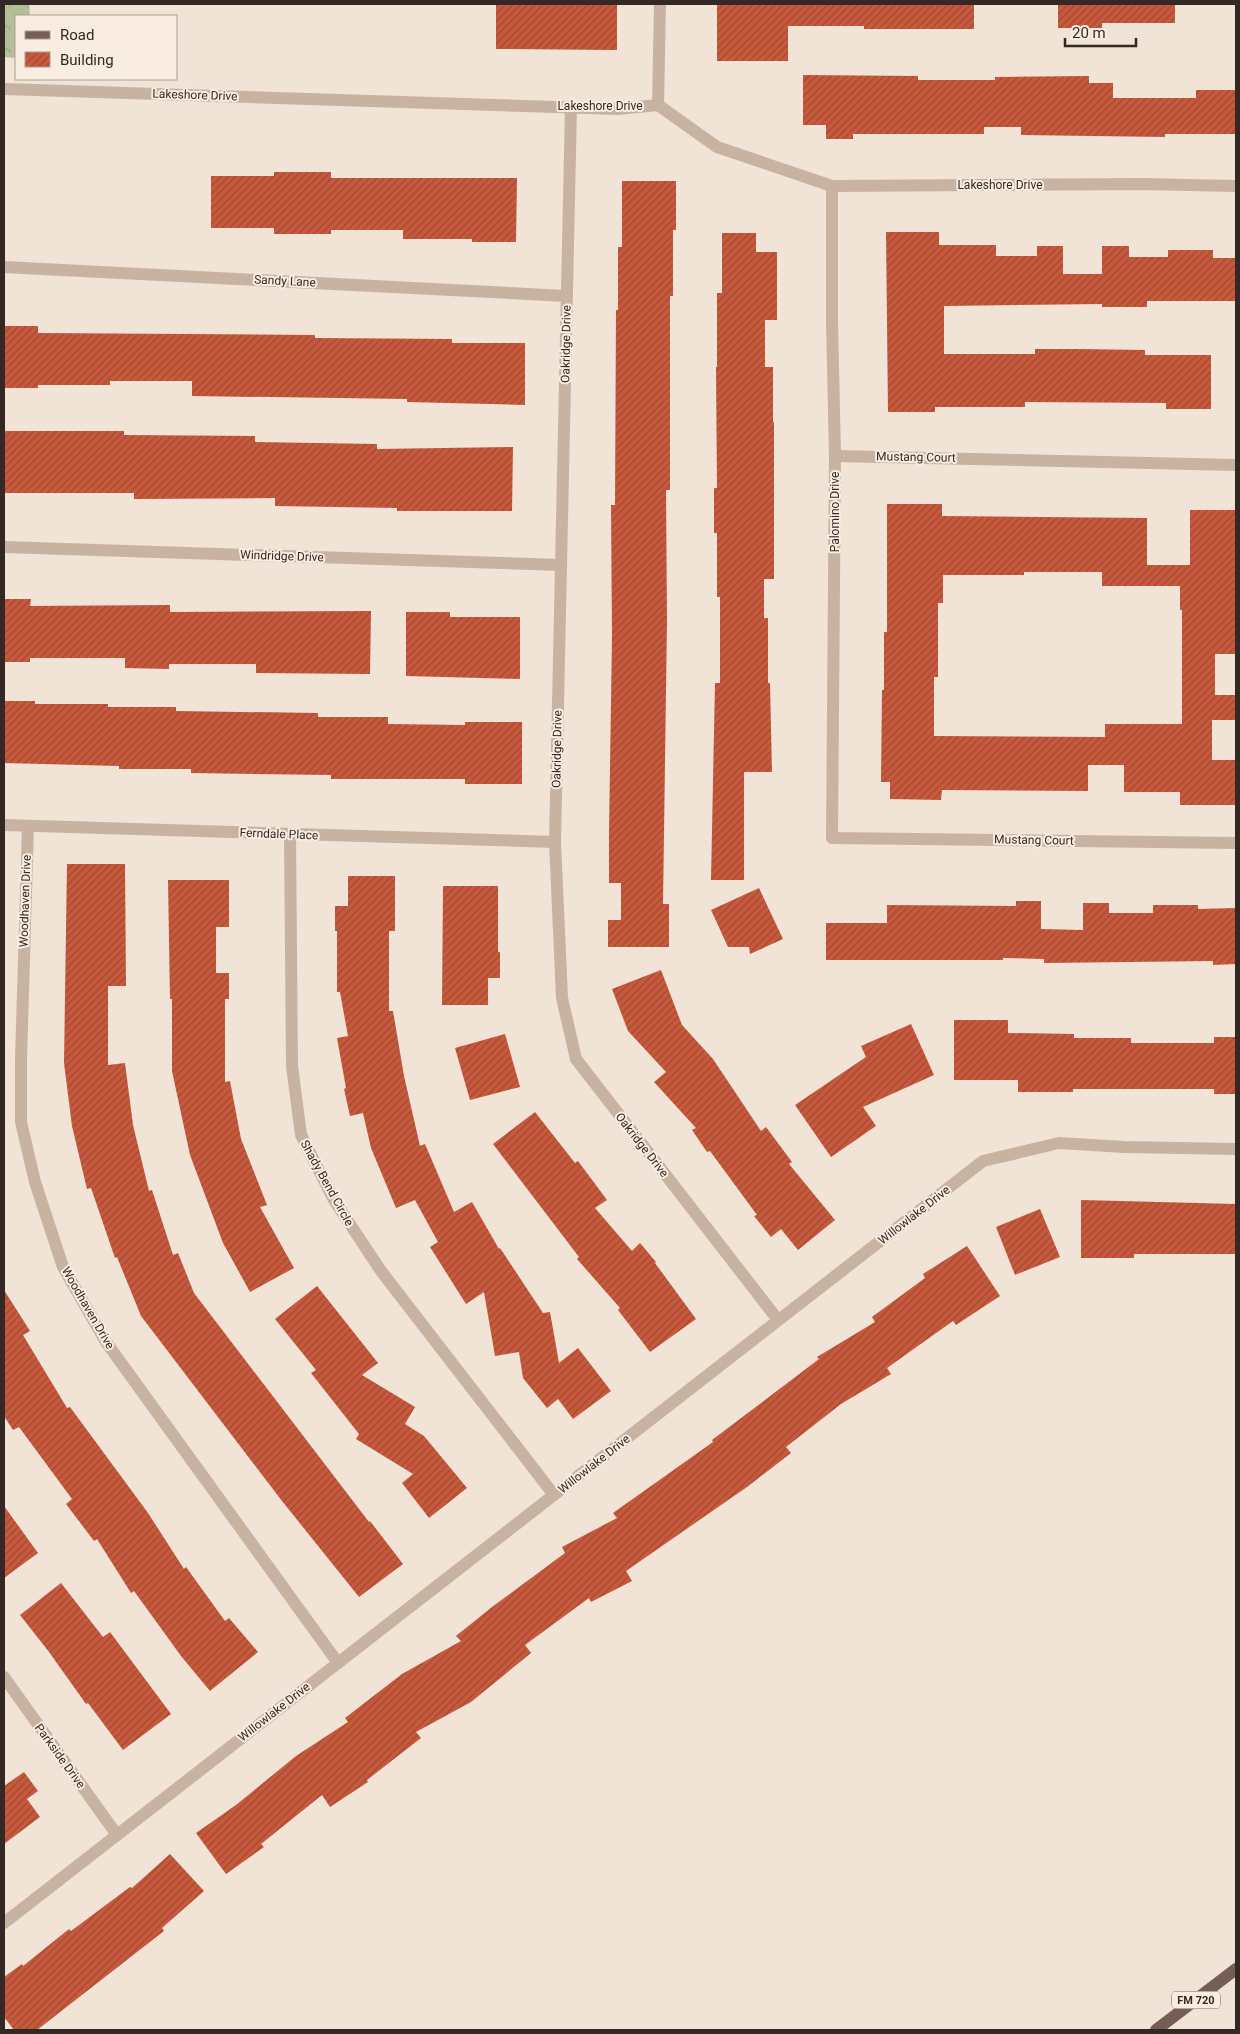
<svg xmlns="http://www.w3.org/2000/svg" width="1240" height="2034" viewBox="0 0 1240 2034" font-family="Roboto,sans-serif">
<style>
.forest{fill:url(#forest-crowns)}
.building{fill:url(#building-hatch);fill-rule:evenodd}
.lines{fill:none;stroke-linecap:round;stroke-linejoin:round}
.street{stroke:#c8b2a2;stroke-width:12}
.primary{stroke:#755e55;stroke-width:12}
.labels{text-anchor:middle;stroke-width:4;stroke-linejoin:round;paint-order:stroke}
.shield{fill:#f9ede2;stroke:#6e635d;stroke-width:1}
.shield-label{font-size:11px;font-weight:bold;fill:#332824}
.street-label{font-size:12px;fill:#332824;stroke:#f9ede2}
</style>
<defs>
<pattern id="forest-crowns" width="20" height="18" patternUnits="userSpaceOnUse" patternTransform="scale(1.25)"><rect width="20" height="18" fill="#b3bf96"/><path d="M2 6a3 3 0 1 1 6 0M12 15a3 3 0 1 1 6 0" fill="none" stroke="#9aa481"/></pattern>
<pattern id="building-hatch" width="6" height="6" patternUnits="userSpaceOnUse" patternTransform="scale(1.25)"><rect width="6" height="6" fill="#c7593d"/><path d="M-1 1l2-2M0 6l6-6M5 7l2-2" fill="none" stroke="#a24a33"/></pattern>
</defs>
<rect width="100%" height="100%" fill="#f1e3d6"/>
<path class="forest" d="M 4,4 L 29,4 L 30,16 L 16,16 L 16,58 L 4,57 Z"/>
<g class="building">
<path d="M 496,4 L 617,4 L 617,50 L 496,49 Z"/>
<path d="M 717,4 L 974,4 L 974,29 L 864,29 L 864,26 L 788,26 L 788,61 L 717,61 Z"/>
<path d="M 1058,4 L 1175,4 L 1175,23 L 1102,23 L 1102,28 L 1058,28 Z"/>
<path d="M 803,75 L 918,76 L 918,80 L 995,80 L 995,77 L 1089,76 L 1089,83 L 1113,83 L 1113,98 L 1196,98 L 1196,90 L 1236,90 L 1236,134 L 1165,134 L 1165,137 L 1021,135 L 1021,127 L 984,127 L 984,134 L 853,134 L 853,139 L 826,139 L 826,125 L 803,125 Z"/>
<path d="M 274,172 L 331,172 L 331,178 L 517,178 L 516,242 L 472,242 L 472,239 L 403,239 L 403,230 L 331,230 L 331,234 L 274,234 L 274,228 L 211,228 L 211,176 L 274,176 Z"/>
<path d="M 622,181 L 676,181 L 676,230 L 673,230 L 673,296 L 670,296 L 670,490 L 666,490 L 667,620 L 663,904 L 669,904 L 669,947 L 608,947 L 608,920 L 621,920 L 621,883 L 609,883 L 609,833 L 612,636 L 611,505 L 615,505 L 616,310 L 618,310 L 618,247 L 622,247 Z"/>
<path d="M 886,232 L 939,232 L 939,245 L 996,245 L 996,256 L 1037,256 L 1037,246 L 1063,246 L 1063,274 L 1102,274 L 1102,246 L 1129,246 L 1129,257 L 1168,257 L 1168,250 L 1213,250 L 1213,258 L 1236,258 L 1236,301 L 1147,301 L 1147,307 L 1102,307 L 1102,304 L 944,306 L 944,354 L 1035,354 L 1035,349 L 1077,349 L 1145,350 L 1145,355 L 1211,355 L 1211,409 L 1166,409 L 1166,403 L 1025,402 L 1025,407 L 935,407 L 935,412 L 888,412 Z"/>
<path d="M 722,233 L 756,233 L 756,252 L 777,252 L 777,320 L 765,320 L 765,367 L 773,367 L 773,422 L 774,422 L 774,579 L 764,579 L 764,618 L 768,618 L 768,683 L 770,683 L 772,772 L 744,772 L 744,880 L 711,880 L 715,683 L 720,683 L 720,597 L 717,597 L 717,533 L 714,533 L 714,488 L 717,488 L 716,367 L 717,367 L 717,293 L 722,293 Z"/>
<path d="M 4,326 L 38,326 L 38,333 L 315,335 L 315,338 L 452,339 L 452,343 L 525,343 L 525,405 L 407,402 L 407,399 L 192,396 L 192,381 L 110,381 L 110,385 L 38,385 L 38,388 L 4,388 Z"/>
<path d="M 4,431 L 124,431 L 124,435 L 255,436 L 255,442 L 377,444 L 377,449 L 513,447 L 512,511 L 397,511 L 397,508 L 275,506 L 275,498 L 134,499 L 134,493 L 4,493 Z"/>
<path d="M 887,504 L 942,504 L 942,516 L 1147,518 L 1147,565 L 1190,565 L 1190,510 L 1236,510 L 1236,654 L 1215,654 L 1215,695 L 1236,695 L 1236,720 L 1212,720 L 1212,760 L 1236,760 L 1236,805 L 1180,805 L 1180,792 L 1124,792 L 1124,765 L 1088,765 L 1088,791 L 942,790 L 941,800 L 890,799 L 890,782 L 881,782 L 882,690 L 884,690 L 884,632 L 887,632 ZM 1024,572 L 1102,572 L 1102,586 L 1180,586 L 1180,610 L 1182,610 L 1182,724 L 1105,724 L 1105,737 L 934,736 L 934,677 L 938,677 L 938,603 L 943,603 L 943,575 L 1024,575 Z"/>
<path d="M 4,599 L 31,599 L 30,606 L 170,605 L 170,612 L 371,611 L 370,674 L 256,673 L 256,664 L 169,664 L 169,669 L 125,668 L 125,658 L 30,658 L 30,662 L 4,662 Z"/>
<path d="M 406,612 L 450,612 L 450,617 L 520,617 L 520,679 L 406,676 Z"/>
<path d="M 4,701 L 35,701 L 35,704 L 108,704 L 108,707 L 176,707 L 176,711 L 318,713 L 318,717 L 388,717 L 388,724 L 465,725 L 465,722 L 522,722 L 522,784 L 465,784 L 465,779 L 331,779 L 331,775 L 191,773 L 191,769 L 119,769 L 119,766 L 4,763 Z"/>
<path d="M 67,864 L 125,864 L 126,986 L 108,986 L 108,1065 L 125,1063 L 133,1125 L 149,1191 L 152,1190 L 173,1255 L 178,1253 L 194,1293 L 369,1522 L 370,1521 L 403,1564 L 359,1597 L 282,1501 L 141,1316 L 117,1257 L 115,1258 L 91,1188 L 87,1189 L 72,1126 L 64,1063 Z"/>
<path d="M 348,876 L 395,876 L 395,931 L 389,931 L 389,1011 L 393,1011 L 404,1076 L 420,1146 L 425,1144 L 454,1212 L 472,1202 L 499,1249 L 500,1248 L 543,1313 L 550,1312 L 559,1363 L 578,1348 L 611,1391 L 573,1419 L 558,1399 L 547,1408 L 523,1378 L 519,1352 L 495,1356 L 484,1292 L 466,1304 L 430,1247 L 438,1242 L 415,1200 L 396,1208 L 371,1148 L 363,1113 L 350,1116 L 344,1089 L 346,1088 L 337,1038 L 348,1036 L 340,992 L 337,992 L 337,931 L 335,931 L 335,906 L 348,906 Z"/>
<path d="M 168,880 L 229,880 L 229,927 L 216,927 L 216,973 L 229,973 L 229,999 L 225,999 L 225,1082 L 230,1081 L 241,1139 L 267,1205 L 260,1207 L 294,1268 L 250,1292 L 223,1243 L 190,1155 L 172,1071 L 172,999 L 170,999 Z"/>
<path d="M 443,886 L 498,886 L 498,952 L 500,952 L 500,978 L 488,978 L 488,1005 L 442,1005 Z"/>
<path d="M 759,888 L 783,939 L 750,954 L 749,947 L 728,947 L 711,910 Z"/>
<path d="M 1016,901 L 1041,901 L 1041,929 L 1083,930 L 1083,903 L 1109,903 L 1109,913 L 1153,913 L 1153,905 L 1198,905 L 1198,909 L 1236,908 L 1236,964 L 1213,965 L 1213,961 L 1044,963 L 1044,959 L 1003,958 L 1003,960 L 826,960 L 826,923 L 887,923 L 887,905 L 1016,906 Z"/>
<path d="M 661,970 L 682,1025 L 713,1059 L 761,1131 L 766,1127 L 792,1162 L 789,1164 L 835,1220 L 798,1250 L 781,1229 L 771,1237 L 754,1216 L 757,1215 L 710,1151 L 707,1152 L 692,1130 L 696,1128 L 654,1082 L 666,1072 L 628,1031 L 612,989 Z"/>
<path d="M 954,1020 L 1008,1020 L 1008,1033 L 1074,1034 L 1074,1038 L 1131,1038 L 1131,1043 L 1214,1043 L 1214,1037 L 1236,1037 L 1236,1094 L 1214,1094 L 1214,1089 L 1073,1089 L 1073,1092 L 1018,1092 L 1018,1080 L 954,1080 Z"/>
<path d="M 911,1024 L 934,1075 L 863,1107 L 876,1126 L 831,1157 L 795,1105 L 866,1057 L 861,1046 Z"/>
<path d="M 505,1034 L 520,1087 L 470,1100 L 455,1048 Z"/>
<path d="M 535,1112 L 575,1163 L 578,1161 L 607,1200 L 595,1208 L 632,1251 L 640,1243 L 656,1262 L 655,1263 L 696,1319 L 650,1352 L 618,1310 L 620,1308 L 577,1259 L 579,1257 L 493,1144 Z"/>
<path d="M 1081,1200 L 1236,1204 L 1236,1254 L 1134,1254 L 1134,1258 L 1081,1258 Z"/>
<path d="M 1040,1209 L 1060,1257 L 1015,1275 L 996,1227 Z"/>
<path d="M 967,1246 L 1000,1296 L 956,1325 L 953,1321 L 887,1368 L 891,1374 L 841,1404 L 786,1447 L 791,1453 L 747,1487 L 626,1571 L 632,1581 L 591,1602 L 589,1598 L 525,1645 L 531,1653 L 471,1702 L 416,1732 L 421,1738 L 367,1780 L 368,1782 L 330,1807 L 322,1795 L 261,1844 L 264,1847 L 226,1874 L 196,1833 L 236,1805 L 296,1756 L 348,1722 L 345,1718 L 402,1674 L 461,1641 L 456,1636 L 492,1607 L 565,1553 L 562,1547 L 617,1518 L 613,1513 L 713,1442 L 712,1440 L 819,1359 L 817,1357 L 875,1322 L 872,1317 L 925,1278 L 923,1274 Z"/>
<path d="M 317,1286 L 378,1363 L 362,1375 L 415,1407 L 405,1424 L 424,1436 L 467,1488 L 429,1518 L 402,1483 L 413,1474 L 356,1439 L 359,1434 L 311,1373 L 316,1370 L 275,1319 Z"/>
<path d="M 4,1290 L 30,1331 L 23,1335 L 67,1408 L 70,1407 L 148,1513 L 184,1569 L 186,1567 L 225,1621 L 229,1618 L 258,1652 L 210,1691 L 181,1656 L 134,1591 L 131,1593 L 97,1539 L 94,1541 L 66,1504 L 72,1499 L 19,1427 L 13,1430 L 4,1416 Z"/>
<path d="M 4,1506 L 38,1553 L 4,1578 Z"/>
<path d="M 61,1583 L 103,1637 L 110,1632 L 171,1714 L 123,1750 L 88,1703 L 86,1704 L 49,1652 L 20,1615 Z"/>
<path d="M 24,1772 L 38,1791 L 27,1799 L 40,1817 L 4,1844 L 4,1786 Z"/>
<path d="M 170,1854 L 204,1891 L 162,1928 L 164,1931 L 37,2030 L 14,2030 L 4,2017 L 4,1977 L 22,1964 L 23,1966 L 69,1929 L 71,1931 L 130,1887 L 132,1888 Z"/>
</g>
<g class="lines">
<g class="street">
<path d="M 4,89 L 618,109 L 658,105 L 717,147 L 832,186 L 1143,184 L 1236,186"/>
<path d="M 658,105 L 660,4"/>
<path d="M 571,107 L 555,842 L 562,998 L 576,1059 L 778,1320"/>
<path d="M 832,186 L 832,321 L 835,456 L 832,838 L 1236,843"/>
<path d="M 4,267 L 567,296"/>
<path d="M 835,456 L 1236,465"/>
<path d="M 4,547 L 561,565"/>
<path d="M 4,825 L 555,842"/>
<path d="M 28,826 L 21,1059 L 21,1122 L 35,1182 L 63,1267 L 106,1342 L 338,1663"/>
<path d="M 290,834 L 292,1066 L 301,1135 L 334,1200 L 381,1271 L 554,1495"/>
<path d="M 4,1677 L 117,1835"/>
<path d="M 4,1923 L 983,1161 L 1059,1143 L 1124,1147 L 1236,1149"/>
</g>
<path class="primary" d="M 1156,2030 L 1236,1969"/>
</g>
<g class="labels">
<rect class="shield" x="1172" y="1991.5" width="48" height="17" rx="4"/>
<g class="shield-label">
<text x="1196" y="2004">FM 720</text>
</g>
<g class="street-label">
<text transform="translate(195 95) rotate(2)" y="4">Lakeshore Drive</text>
<text x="600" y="110">Lakeshore Drive</text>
<text x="1000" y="189">Lakeshore Drive</text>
<text transform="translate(285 281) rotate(3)" y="4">Sandy Lane</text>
<text transform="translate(566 344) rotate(-89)" y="4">Oakridge Drive</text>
<text transform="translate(916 457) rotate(1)" y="4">Mustang Court</text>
<text transform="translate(835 512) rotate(-90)" y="4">Palomino Drive</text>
<text transform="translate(282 556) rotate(2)" y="4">Windridge Drive</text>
<text transform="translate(557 749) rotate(-89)" y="4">Oakridge Drive</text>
<text transform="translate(279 834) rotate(2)" y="4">Ferndale Place</text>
<text transform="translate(1034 840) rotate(1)" y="4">Mustang Court</text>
<text transform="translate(25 901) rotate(-88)" y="4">Woodhaven Drive</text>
<text transform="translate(642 1145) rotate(52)" y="4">Oakridge Drive</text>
<text transform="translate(327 1183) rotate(61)" y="4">Shady Bend Circle</text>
<text transform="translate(914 1215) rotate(-38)" y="4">Willowlake Drive</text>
<text transform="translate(88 1308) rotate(60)" y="4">Woodhaven Drive</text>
<text transform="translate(594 1464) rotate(-38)" y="4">Willowlake Drive</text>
<text transform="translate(274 1712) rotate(-38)" y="4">Willowlake Drive</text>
<text transform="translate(60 1756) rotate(54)" y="4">Parkside Drive</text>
</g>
</g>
<rect width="1240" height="2034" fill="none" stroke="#332824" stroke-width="10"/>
<rect x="15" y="15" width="162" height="65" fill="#f9ede2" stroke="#aa9e96"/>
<rect x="25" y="31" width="25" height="8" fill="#755e55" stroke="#aa9e96"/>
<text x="60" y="40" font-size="15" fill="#332824">Road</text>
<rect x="25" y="52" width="25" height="15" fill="url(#building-hatch)" stroke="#aa9e96"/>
<text x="60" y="65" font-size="15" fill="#332824">Building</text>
<path d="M1065 38v8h71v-8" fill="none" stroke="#332824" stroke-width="2.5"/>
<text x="1072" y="38" font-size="15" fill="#332824" stroke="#f9ede2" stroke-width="4" paint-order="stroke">20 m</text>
</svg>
